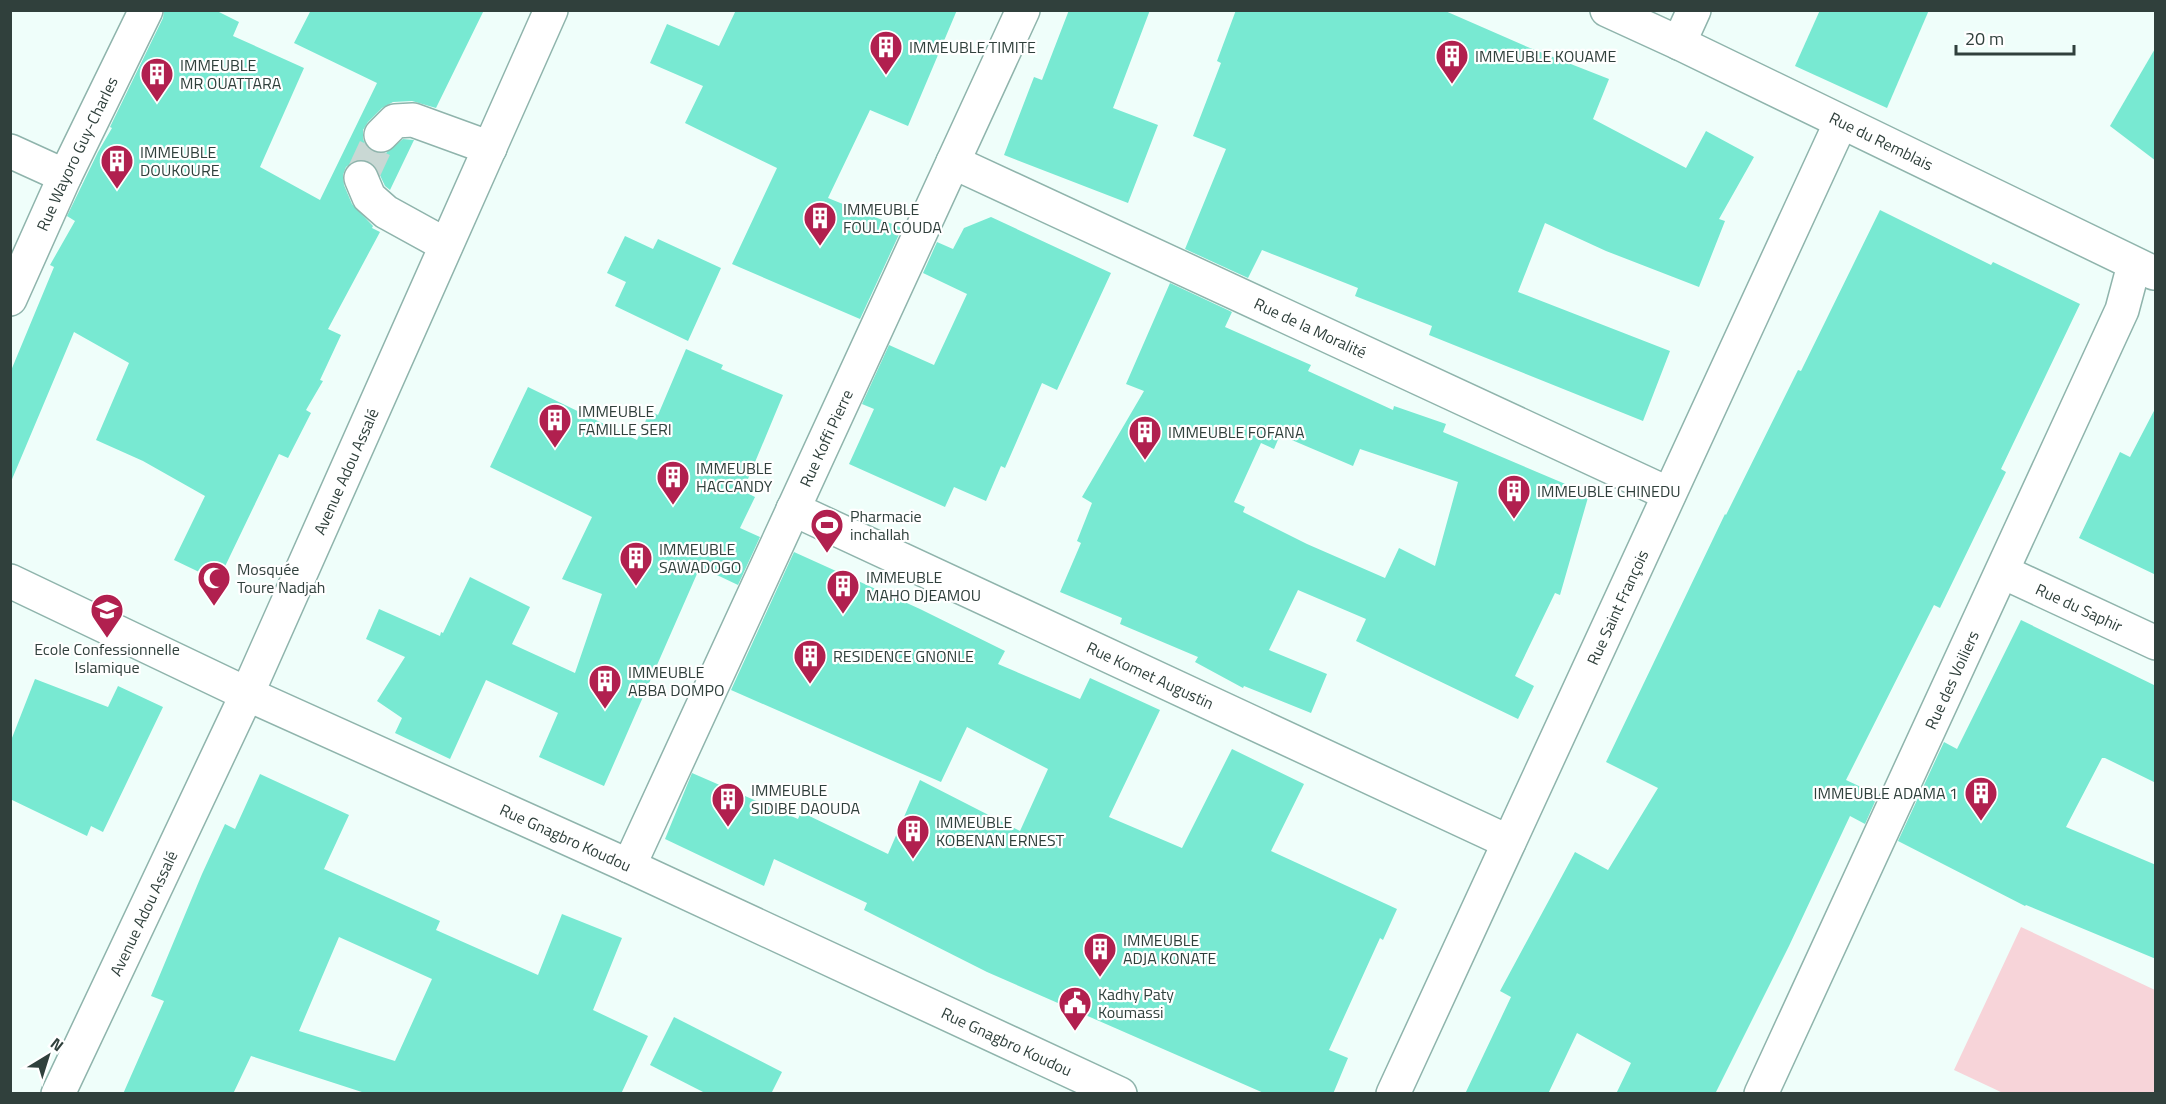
<svg xmlns="http://www.w3.org/2000/svg" width="2166" height="1104" viewBox="0 0 2166 1104" font-family="'Titillium Web',sans-serif">
<style>
.green{fill:#f7d4d9}
.building{fill:#78e9d2;fill-rule:evenodd}
.lines{fill:none;stroke-linecap:round;stroke-linejoin:round}
.minor-tunnel{stroke:#c9d8d4;stroke-width:33;stroke-dasharray:33 16;stroke-linecap:butt}
.minor-casing{stroke:#8fb4ac;stroke-width:36}
.minor{stroke:#fff;stroke-width:33}
.labels{text-anchor:middle;stroke-width:4.5;stroke-linejoin:round;paint-order:stroke}
.poi-label{font-size:16px;fill:#30403c;stroke:#fff;text-anchor:start}
.street-label{font-size:16px;fill:#30403c;stroke:#fff}
</style>
<rect width="100%" height="100%" fill="#effefa"/>
<path class="green" d="M 2021,927 L 2155,990 L 2155,1093 L 2003,1093 L 1954,1070 Z"/>
<g class="building">
<path d="M 164,10 L 215,10 L 239,22 L 233,36 L 304,68 L 260,167 L 320,200 L 377,83 L 294,43 L 311,10 L 484,10 L 436,108 L 412,101 L 393,102 L 382,108 L 368,122 L 363,130 L 363,139 L 367,148 L 377,153 L 386,153 L 403,139 L 414,140 L 390,190 L 385,186 L 378,171 L 372,163 L 364,160 L 354,161 L 346,167 L 343,175 L 344,185 L 352,204 L 373,226 L 372,228 L 380,232 L 328,329 L 341,335 L 320,380 L 323,381 L 306,410 L 311,413 L 288,458 L 279,454 L 218,581 L 174,560 L 205,496 L 143,461 L 96,440 L 129,363 L 74,332 L 10,484 L 10,373 L 54,267 L 50,265 L 75,221 L 67,216 L 98,152 L 112,128 L 110,127 L 163,18 Z"/>
<path d="M 736,10 L 957,10 L 908,126 L 870,110 L 828,198 L 902,228 L 860,319 L 732,264 L 777,168 L 685,123 L 703,86 L 650,63 L 667,24 L 719,46 Z"/>
<path d="M 1069,10 L 1150,10 L 1113,108 L 1158,125 L 1128,203 L 1004,155 L 1034,77 L 1042,80 Z"/>
<path d="M 1236,10 L 1443,10 L 1530,48 L 1609,79 L 1593,119 L 1686,168 L 1706,131 L 1754,157 L 1719,219 L 1725,221 L 1699,287 L 1606,251 L 1545,223 L 1518,292 L 1670,351 L 1643,421 L 1429,335 L 1432,326 L 1355,296 L 1358,288 L 1262,250 L 1248,278 L 1185,249 L 1226,149 L 1193,136 L 1221,63 L 1217,61 Z"/>
<path d="M 1820,10 L 1929,10 L 1887,108 L 1795,66 Z"/>
<path d="M 2156,47 L 2156,161 L 2110,126 Z"/>
<path d="M 1880,210 L 1991,265 L 1993,262 L 2080,304 L 2001,469 L 2006,472 L 1940,608 L 1934,605 L 1846,780 L 1878,795 L 1865,824 L 1850,816 L 1789,946 L 1715,1094 L 1616,1094 L 1631,1063 L 1577,1033 L 1548,1094 L 1465,1094 L 1511,997 L 1500,991 L 1575,852 L 1608,870 L 1658,788 L 1606,762 L 1725,514 L 1726,515 L 1798,370 L 1801,371 Z"/>
<path d="M 991,217 L 1111,273 L 1057,390 L 1042,383 L 1005,468 L 1001,466 L 986,501 L 954,487 L 945,507 L 849,464 L 874,409 L 862,404 L 889,345 L 934,365 L 967,294 L 923,273 L 937,242 L 953,249 L 964,228 Z"/>
<path d="M 625,236 L 653,249 L 658,239 L 721,268 L 688,341 L 615,306 L 626,282 L 607,273 Z"/>
<path d="M 1170,283 L 1232,312 L 1225,327 L 1311,365 L 1308,371 L 1393,410 L 1394,406 L 1446,424 L 1443,432 L 1589,494 L 1560,595 L 1555,593 L 1515,676 L 1534,686 L 1518,719 L 1356,641 L 1366,619 L 1298,590 L 1269,650 L 1327,674 L 1311,713 L 1244,686 L 1243,688 L 1195,662 L 1198,657 L 1120,624 L 1122,618 L 1060,592 L 1081,543 L 1077,541 L 1092,503 L 1082,497 L 1144,391 L 1126,384 ZM 1280,435 L 1353,466 L 1360,449 L 1458,482 L 1435,566 L 1399,548 L 1385,578 L 1307,544 L 1243,512 L 1245,507 L 1234,502 L 1261,443 L 1274,449 Z"/>
<path d="M 686,349 L 723,365 L 721,369 L 783,395 L 743,491 L 755,497 L 740,528 L 760,537 L 738,585 L 700,567 L 604,786 L 539,757 L 558,713 L 486,680 L 450,759 L 395,733 L 402,718 L 377,701 L 405,657 L 366,639 L 379,609 L 440,636 L 441,632 L 443,633 L 470,577 L 530,607 L 512,644 L 575,673 L 602,594 L 562,579 L 592,517 L 490,467 L 528,387 L 637,440 L 650,411 L 658,415 Z"/>
<path d="M 2156,407 L 2156,575 L 2079,538 L 2120,452 L 2130,457 Z"/>
<path d="M 794,552 L 920,609 L 1005,651 L 998,664 L 1080,699 L 1090,678 L 1160,710 L 1109,817 L 1182,848 L 1232,749 L 1304,784 L 1271,851 L 1397,909 L 1383,940 L 1380,938 L 1329,1050 L 1348,1058 L 1333,1094 L 1266,1094 L 987,972 L 864,910 L 867,903 L 774,859 L 764,886 L 665,839 L 692,773 L 798,819 L 801,812 L 888,854 L 920,780 L 1020,831 L 1048,769 L 967,727 L 941,782 L 731,690 Z"/>
<path d="M 2021,620 L 2156,686 L 2156,783 L 2105,758 L 2102,758 L 2066,827 L 2156,865 L 2156,959 L 2026,905 L 2025,906 L 1898,841 L 1944,742 L 1957,749 Z"/>
<path d="M 35,679 L 108,707 L 118,686 L 163,707 L 103,832 L 91,826 L 87,836 L 10,799 L 10,743 Z"/>
<path d="M 260,774 L 349,815 L 324,869 L 440,921 L 436,930 L 538,975 L 562,914 L 622,938 L 593,1010 L 648,1036 L 621,1094 L 368,1094 L 251,1056 L 233,1094 L 123,1094 L 164,1001 L 151,996 L 202,874 L 225,824 L 235,829 ZM 339,937 L 432,979 L 395,1061 L 299,1031 Z"/>
<path d="M 674,1017 L 782,1072 L 771,1094 L 707,1094 L 650,1065 Z"/>
</g>
<g class="lines">
<path class="minor-tunnel" d="M 361,178 L 381,135"/>
<g class="minor-casing">
<g id="minor">
<path id="s1" d="M 1607,10 L 1679,43 L 2154,273"/>
<path d="M 1679,43 L 1694,10"/>
<path d="M 381,135 L 395,121 L 413,120 L 490,148"/>
<path d="M 10,151 L 65,176"/>
<path id="s2" d="M 953,162 L 1669,494"/>
<path d="M 361,178 L 369,197 L 386,212 L 446,245"/>
<path id="s3" d="M 10,299 L 65,176 L 146,10"/>
<path id="s4" d="M 793,509 L 1509,842"/>
<path id="s5" d="M 2003,572 L 2156,643"/>
<path id="s6" d="M 10,581 L 247,694 L 629,866 L 1120,1094"/>
<path id="s7" d="M 629,866 L 1023,10"/>
<path id="s8" d="M 58,1094 L 247,694 L 551,10"/>
<path id="s9" d="M 1393,1094 L 1841,122"/>
<path id="s10" d="M 1761,1094 L 2122,310 L 2134,265"/>
</g>
</g>
<use href="#minor" class="minor"/>
</g>
<defs>
<g id="building-pin" transform="scale(1.725)"><path d="M0 17L-7.5 6A9.5 9.5 0 1 1 7.5 6Z" fill="#b1204f" stroke="#fff"/><path d="M-4-6H4V6H1V3H-1V6H-4ZM-2.5-4.3h1.7v1.8h-1.7ZM.8-4.3h1.7v1.8H.8ZM-2.5-1h1.7V.8h-1.7ZM.8-1h1.7V.8H.8Z" fill="#fff"/></g>
<g id="stadium-pin" transform="scale(1.725)"><path d="M0 17L-7.5 6A9.5 9.5 0 1 1 7.5 6Z" fill="#b1204f" stroke="#fff"/><path d="M0-5a6.5 5 0 1 0 0 10a6.5 5 0 1 0 0-10ZM-3.5-1.8h7v3.6h-7Z" fill="#fff"/></g>
<g id="mosque-pin" transform="scale(1.725)"><path d="M0 17L-7.5 6A9.5 9.5 0 1 1 7.5 6Z" fill="#b1204f" stroke="#fff"/><path d="M3.5-4.9A6 6 0 1 0 3.5 4.9A5 5 0 1 1 3.5-4.9Z" fill="#fff"/></g>
<g id="school-pin" transform="scale(1.725)"><path d="M0 17L-7.5 6A9.5 9.5 0 1 1 7.5 6Z" fill="#b1204f" stroke="#fff"/><path d="M0-5L7-2L0 1L-7-2ZM-4 1L0 2.5L4 1V4Q0 6-4 4Z" fill="#fff"/></g>
<g id="civic-pin" transform="scale(1.725)"><path d="M0 17L-7.5 6A9.5 9.5 0 1 1 7.5 6Z" fill="#b1204f" stroke="#fff"/><path d="M-.6-6.5H3V-4.5H.6V-3L4-1V1h2V6H-6V1h2V-1L-.6-3ZM-1.2 2.5V6h2.4V2.5Z" fill="#fff"/></g>
</defs>
<g fill-rule="evenodd">
<use href="#building-pin" x="886" y="47"/>
<use href="#building-pin" x="1452" y="56"/>
<use href="#building-pin" x="157" y="74"/>
<use href="#building-pin" x="117" y="161"/>
<use href="#building-pin" x="820" y="218"/>
<use href="#building-pin" x="555" y="420"/>
<use href="#building-pin" x="1145" y="432"/>
<use href="#building-pin" x="673" y="477"/>
<use href="#building-pin" x="1514" y="491"/>
<use href="#stadium-pin" x="827" y="525"/>
<use href="#building-pin" x="636" y="558"/>
<use href="#mosque-pin" x="214" y="578"/>
<use href="#building-pin" x="843" y="586"/>
<use href="#school-pin" x="107" y="610"/>
<use href="#building-pin" x="810" y="656"/>
<use href="#building-pin" x="605" y="681"/>
<use href="#building-pin" x="1981" y="793"/>
<use href="#building-pin" x="728" y="799"/>
<use href="#building-pin" x="913" y="831"/>
<use href="#building-pin" x="1100" y="949"/>
<use href="#civic-pin" x="1075" y="1003"/>
</g>
<g class="labels">
<g class="poi-label">
<text x="909" y="53">IMMEUBLE TIMITE</text>
<text x="1475" y="62">IMMEUBLE KOUAME</text>
<text x="180" y="71">IMMEUBLE<tspan x="180" dy="18">MR OUATTARA</tspan></text>
<text x="140" y="158">IMMEUBLE<tspan x="140" dy="18">DOUKOURE</tspan></text>
<text x="843" y="215">IMMEUBLE<tspan x="843" dy="18">FOULA COUDA</tspan></text>
<text x="578" y="417">IMMEUBLE<tspan x="578" dy="18">FAMILLE SERI</tspan></text>
<text x="1168" y="438">IMMEUBLE FOFANA</text>
<text x="696" y="474">IMMEUBLE<tspan x="696" dy="18">HACCANDY</tspan></text>
<text x="1537" y="497">IMMEUBLE CHINEDU</text>
<text x="850" y="522">Pharmacie<tspan x="850" dy="18">inchallah</tspan></text>
<text x="659" y="555">IMMEUBLE<tspan x="659" dy="18">SAWADOGO</tspan></text>
<text x="237" y="575">Mosquée<tspan x="237" dy="18">Toure Nadjah</tspan></text>
<text x="866" y="583">IMMEUBLE<tspan x="866" dy="18">MAHO DJEAMOU</tspan></text>
<text x="107" y="655" text-anchor="middle">Ecole Confessionnelle<tspan x="107" dy="18">Islamique</tspan></text>
<text x="833" y="662">RESIDENCE GNONLE</text>
<text x="628" y="678">IMMEUBLE<tspan x="628" dy="18">ABBA DOMPO</tspan></text>
<text x="751" y="796">IMMEUBLE<tspan x="751" dy="18">SIDIBE DAOUDA</tspan></text>
<text x="1958" y="799" text-anchor="end">IMMEUBLE ADAMA 1</text>
<text x="936" y="828">IMMEUBLE<tspan x="936" dy="18">KOBENAN ERNEST</tspan></text>
<text x="1123" y="946">IMMEUBLE<tspan x="1123" dy="18">ADJA KONATE</tspan></text>
<text x="1098" y="1000">Kadhy Paty<tspan x="1098" dy="18">Koumassi</tspan></text>
</g>
<g class="street-label">
<text dy="6" stroke="none"><textPath href="#s1" startOffset="304">Rue du Remblais</textPath></text>
<text dy="6" stroke="none"><textPath href="#s3" startOffset="160">Rue Wayoro Guy-Charles</textPath></text>
<text dy="6" stroke="none"><textPath href="#s2" startOffset="394">Rue de la Moralité</textPath></text>
<text dy="6" stroke="none"><textPath href="#s7" startOffset="471">Rue Koffi Pierre</textPath></text>
<text dy="6" stroke="none"><textPath href="#s8" startOffset="686">Avenue Adou Assalé</textPath></text>
<text dy="6" stroke="none"><textPath href="#s5" startOffset="84">Rue du Saphir</textPath></text>
<text dy="6" stroke="none"><textPath href="#s9" startOffset="536">Rue Saint François</textPath></text>
<text dy="6" stroke="none"><textPath href="#s4" startOffset="394">Rue Komet Augustin</textPath></text>
<text dy="6" stroke="none"><textPath href="#s10" startOffset="456">Rue des Voiliers</textPath></text>
<text dy="6" stroke="none"><textPath href="#s6" startOffset="612">Rue Gnagbro Koudou</textPath></text>
<text dy="6" stroke="none"><textPath href="#s8" startOffset="200">Avenue Adou Assalé</textPath></text>
<text dy="6" stroke="none"><textPath href="#s6" startOffset="1098">Rue Gnagbro Koudou</textPath></text>
</g>
</g>
<rect width="2166" height="1104" fill="none" stroke="#30403c" stroke-width="24"/>
<g transform="translate(48 1056) rotate(38)" stroke="#ffffff" stroke-width="4.5" paint-order="stroke">
<path d="M0-4.5L10 22L0 15L-10 22Z" fill="#30403c"/>
<text y="-9" font-size="16" font-weight="bold" text-anchor="middle" fill="#30403c">N</text>
</g>
<path d="M1956 45v9h118v-9" fill="none" stroke="#30403c" stroke-width="3"/>
<text x="1965" y="45" font-size="18" fill="#30403c" stroke="#ffffff" stroke-width="4.5" paint-order="stroke">20 m</text>
</svg>
